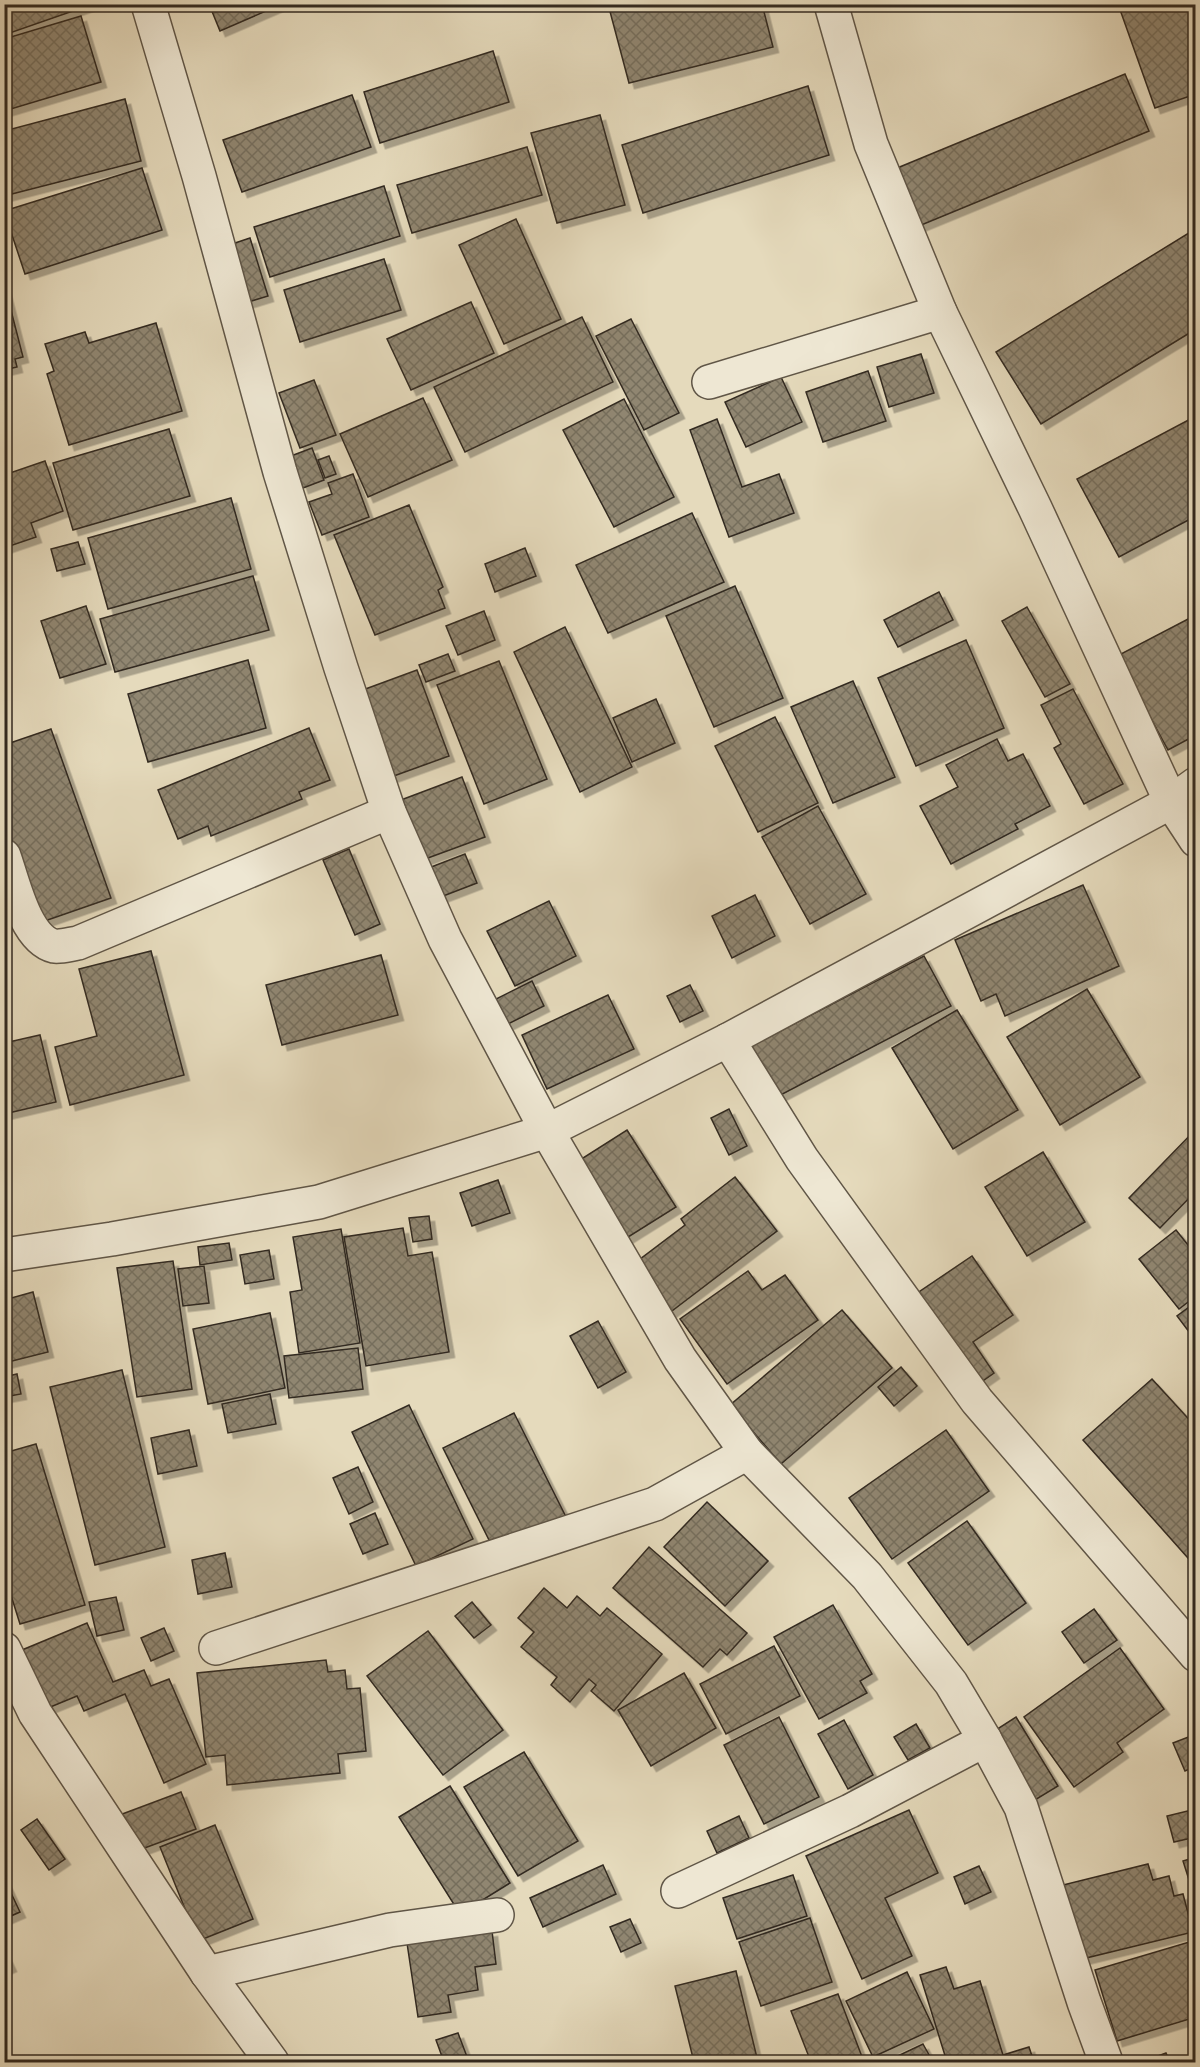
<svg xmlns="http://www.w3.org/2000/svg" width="1200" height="2067" viewBox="0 0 1200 2067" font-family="'IM FELL Double Pica',serif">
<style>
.building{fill:url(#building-cross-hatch);stroke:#332a20;stroke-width:1.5;filter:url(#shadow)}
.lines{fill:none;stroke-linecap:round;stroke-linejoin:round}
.minor-casing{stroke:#605647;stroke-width:36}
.minor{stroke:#eee7d3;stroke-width:33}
</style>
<defs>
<pattern id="building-cross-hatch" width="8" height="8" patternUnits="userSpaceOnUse" patternTransform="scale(1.5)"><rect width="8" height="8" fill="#908671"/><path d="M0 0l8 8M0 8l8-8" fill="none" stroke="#766e5c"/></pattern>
<filter id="shadow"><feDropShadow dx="5.5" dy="5.5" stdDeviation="0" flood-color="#0004"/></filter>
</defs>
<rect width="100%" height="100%" fill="#e5dabc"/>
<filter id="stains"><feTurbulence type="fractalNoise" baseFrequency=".00333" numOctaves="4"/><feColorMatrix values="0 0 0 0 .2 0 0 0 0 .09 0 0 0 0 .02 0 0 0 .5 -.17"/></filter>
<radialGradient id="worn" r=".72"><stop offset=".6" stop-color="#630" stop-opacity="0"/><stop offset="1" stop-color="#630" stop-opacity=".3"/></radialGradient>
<g class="building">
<path d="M 4,4 L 93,4 L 4,35 Z"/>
<path d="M 209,4 L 282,4 L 220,31 Z"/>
<path d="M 608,4 L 762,4 L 773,47 L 629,83 Z"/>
<path d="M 1118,4 L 1196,4 L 1196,94 L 1155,108 Z"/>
<path d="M 81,16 L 101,82 L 4,111 L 4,39 Z"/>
<path d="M 493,51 L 509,102 L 380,143 L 364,92 Z"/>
<path d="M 1125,74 L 1149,131 L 914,228 L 890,171 Z"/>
<path d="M 808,86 L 829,155 L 643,213 L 622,145 Z"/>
<path d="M 352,95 L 371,147 L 242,192 L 223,140 Z"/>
<path d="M 125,99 L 141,161 L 4,196 L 4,131 Z"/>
<path d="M 600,115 L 625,205 L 557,223 L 531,133 Z"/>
<path d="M 527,147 L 542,195 L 412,233 L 397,185 Z"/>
<path d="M 142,168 L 162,230 L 25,274 L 4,211 Z"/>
<path d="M 384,186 L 400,236 L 270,277 L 254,227 Z"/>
<path d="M 516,219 L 561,319 L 504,344 L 459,245 Z"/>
<path d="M 1192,231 L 1196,237 L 1196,329 L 1041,424 L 996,352 Z"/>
<path d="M 250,238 L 268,296 L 245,303 L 226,246 Z"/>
<path d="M 384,259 L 401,310 L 300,342 L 284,290 Z"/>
<path d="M 4,283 L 23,357 L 15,359 L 17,367 L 4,370 Z"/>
<path d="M 471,302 L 494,353 L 411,390 L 387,339 Z"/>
<path d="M 582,317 L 613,382 L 465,452 L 434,387 Z"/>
<path d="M 631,319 L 679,413 L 644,430 L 596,336 Z"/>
<path d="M 156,323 L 182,411 L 69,445 L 47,374 L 54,371 L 45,344 L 85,332 L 89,343 Z"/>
<path d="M 921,354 L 934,393 L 889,407 L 877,367 Z"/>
<path d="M 868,371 L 886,421 L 823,442 L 806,392 Z"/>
<path d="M 781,377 L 802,422 L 746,447 L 725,402 Z"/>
<path d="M 314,380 L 336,435 L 300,448 L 279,393 Z"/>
<path d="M 423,398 L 452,460 L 368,497 L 340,434 Z"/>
<path d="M 624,399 L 674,497 L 614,527 L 563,430 Z"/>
<path d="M 1196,416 L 1196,516 L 1119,557 L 1077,479 Z"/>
<path d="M 717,419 L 742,487 L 779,474 L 794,513 L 729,537 L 690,430 Z"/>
<path d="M 169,429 L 190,496 L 73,530 L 53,463 Z"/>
<path d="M 312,448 L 324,480 L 303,488 L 291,456 Z"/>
<path d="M 329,456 L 336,474 L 325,478 L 318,460 Z"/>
<path d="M 45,461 L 63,511 L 31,523 L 36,537 L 4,548 L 4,475 Z"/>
<path d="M 353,474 L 369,517 L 322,535 L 309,502 L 332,494 L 328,483 Z"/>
<path d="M 231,498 L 251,569 L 108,609 L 88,538 Z"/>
<path d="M 409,505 L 443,587 L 438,590 L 445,608 L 375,635 L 334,535 Z"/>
<path d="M 692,513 L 724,582 L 608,633 L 576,565 Z"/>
<path d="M 78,542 L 85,564 L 57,571 L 51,549 Z"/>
<path d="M 525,548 L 536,576 L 495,592 L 485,564 Z"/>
<path d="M 253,576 L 269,630 L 115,672 L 100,619 Z"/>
<path d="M 735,586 L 783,698 L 714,727 L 666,616 Z"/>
<path d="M 939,592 L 953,620 L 898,647 L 884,620 Z"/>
<path d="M 86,606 L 106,664 L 60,678 L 41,621 Z"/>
<path d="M 1027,607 L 1070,684 L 1045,697 L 1002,621 Z"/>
<path d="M 484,611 L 495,640 L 458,655 L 446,626 Z"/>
<path d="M 1190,618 L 1196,628 L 1196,735 L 1168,750 L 1117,656 Z"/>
<path d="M 565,627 L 632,767 L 580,792 L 514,652 Z"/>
<path d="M 966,640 L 1004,728 L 916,766 L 878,678 Z"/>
<path d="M 448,654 L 455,671 L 426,682 L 419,665 Z"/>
<path d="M 248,660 L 266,728 L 148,762 L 128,694 Z"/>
<path d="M 499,661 L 547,779 L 484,804 L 437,685 Z"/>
<path d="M 417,670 L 449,756 L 391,777 L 360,691 Z"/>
<path d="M 853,681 L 895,777 L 833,803 L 791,707 Z"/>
<path d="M 1073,689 L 1123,784 L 1084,804 L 1054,748 L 1061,744 L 1041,705 Z"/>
<path d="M 656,699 L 675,743 L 632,762 L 613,718 Z"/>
<path d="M 775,717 L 818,803 L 758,832 L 715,746 Z"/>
<path d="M 309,728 L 330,780 L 299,792 L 302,799 L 211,836 L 208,826 L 178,839 L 158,790 Z"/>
<path d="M 51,729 L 111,898 L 36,924 L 4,835 L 4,745 Z"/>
<path d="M 997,739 L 1008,761 L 1023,754 L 1050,806 L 1015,824 L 1018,829 L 951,864 L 920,806 L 958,787 L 946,765 Z"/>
<path d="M 462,777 L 485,837 L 417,862 L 393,803 Z"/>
<path d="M 818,806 L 866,894 L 810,924 L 762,837 Z"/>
<path d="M 349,849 L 380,924 L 355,935 L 323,860 Z"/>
<path d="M 465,854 L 477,883 L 438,898 L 426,869 Z"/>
<path d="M 1083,885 L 1119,966 L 1005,1016 L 996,994 L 981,1001 L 955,940 Z"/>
<path d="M 755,895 L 775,936 L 732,958 L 712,916 Z"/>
<path d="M 549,901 L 576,956 L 515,986 L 487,931 Z"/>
<path d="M 151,951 L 184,1075 L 70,1105 L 55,1047 L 97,1036 L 79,969 Z"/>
<path d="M 381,955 L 398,1015 L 282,1045 L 266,985 Z"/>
<path d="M 924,956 L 951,1006 L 771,1100 L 744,1050 Z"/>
<path d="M 532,981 L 544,1006 L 508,1024 L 496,999 Z"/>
<path d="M 690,985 L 703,1011 L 680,1022 L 667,996 Z"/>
<path d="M 1087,989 L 1140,1077 L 1060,1125 L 1007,1037 Z"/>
<path d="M 608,995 L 634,1049 L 547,1089 L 522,1035 Z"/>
<path d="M 957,1010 L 1018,1110 L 953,1149 L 892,1048 Z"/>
<path d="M 40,1035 L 56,1102 L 4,1114 L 4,1043 Z"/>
<path d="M 729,1109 L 747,1146 L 729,1155 L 711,1118 Z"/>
<path d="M 1196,1129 L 1196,1191 L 1160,1228 L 1129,1198 Z"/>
<path d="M 627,1130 L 676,1207 L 625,1239 L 572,1165 Z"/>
<path d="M 1043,1152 L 1085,1222 L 1027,1256 L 985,1187 Z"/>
<path d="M 735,1177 L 777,1231 L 668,1314 L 631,1266 L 685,1225 L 681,1219 Z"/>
<path d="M 498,1180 L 510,1213 L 472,1226 L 460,1193 Z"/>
<path d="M 429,1216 L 432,1239 L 413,1242 L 409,1218 Z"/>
<path d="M 403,1228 L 408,1256 L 432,1252 L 449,1352 L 366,1366 L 344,1237 Z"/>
<path d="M 341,1229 L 360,1343 L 299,1353 L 290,1292 L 302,1290 L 293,1237 Z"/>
<path d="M 1176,1230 L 1196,1255 L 1196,1296 L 1179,1309 L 1139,1259 Z"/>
<path d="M 229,1243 L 232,1260 L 200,1265 L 198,1247 Z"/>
<path d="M 269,1250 L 274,1279 L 245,1284 L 240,1255 Z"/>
<path d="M 972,1256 L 1013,1315 L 973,1342 L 994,1373 L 970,1390 L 907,1300 Z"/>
<path d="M 173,1261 L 192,1389 L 137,1397 L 117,1268 Z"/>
<path d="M 204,1266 L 209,1303 L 183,1306 L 178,1269 Z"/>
<path d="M 748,1271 L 762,1290 L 785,1275 L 818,1320 L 727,1384 L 680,1319 Z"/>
<path d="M 33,1292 L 48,1352 L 4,1363 L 4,1300 Z"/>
<path d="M 1196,1302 L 1196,1341 L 1177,1316 Z"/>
<path d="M 842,1310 L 892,1368 L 781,1464 L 730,1405 Z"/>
<path d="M 270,1313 L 285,1388 L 208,1404 L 193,1329 Z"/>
<path d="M 598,1321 L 626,1372 L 598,1388 L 570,1336 Z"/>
<path d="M 358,1348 L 363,1389 L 289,1398 L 284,1356 Z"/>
<path d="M 901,1367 L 917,1386 L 894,1406 L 878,1387 Z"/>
<path d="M 122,1370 L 165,1547 L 95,1565 L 50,1387 Z"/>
<path d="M 17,1374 L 21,1394 L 4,1397 L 4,1377 Z"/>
<path d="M 1152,1379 L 1196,1427 L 1196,1567 L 1083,1440 Z"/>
<path d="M 270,1394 L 276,1424 L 228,1433 L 222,1404 Z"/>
<path d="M 409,1405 L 473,1539 L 416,1566 L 352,1432 Z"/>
<path d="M 514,1413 L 566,1517 L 495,1552 L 443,1448 Z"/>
<path d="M 189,1430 L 197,1466 L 158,1474 L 151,1438 Z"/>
<path d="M 946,1430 L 989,1491 L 892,1559 L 849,1498 Z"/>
<path d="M 36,1444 L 85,1605 L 20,1624 L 4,1573 L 4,1453 Z"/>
<path d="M 358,1467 L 373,1502 L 349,1514 L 333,1478 Z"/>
<path d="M 707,1502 L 768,1561 L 725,1606 L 664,1547 Z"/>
<path d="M 375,1513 L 388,1544 L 363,1554 L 350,1524 Z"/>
<path d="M 967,1521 L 1026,1603 L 968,1645 L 908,1563 Z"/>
<path d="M 649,1547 L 747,1633 L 727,1655 L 720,1649 L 703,1667 L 613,1588 Z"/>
<path d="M 225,1553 L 232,1587 L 198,1594 L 192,1560 Z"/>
<path d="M 544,1588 L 567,1608 L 577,1596 L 600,1616 L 607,1608 L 662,1654 L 614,1711 L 591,1691 L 596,1685 L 589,1679 L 570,1702 L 551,1685 L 557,1677 L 521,1647 L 534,1632 L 518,1618 Z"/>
<path d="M 116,1597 L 124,1630 L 97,1636 L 89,1602 Z"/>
<path d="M 472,1602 L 491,1625 L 474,1638 L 455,1616 Z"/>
<path d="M 833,1605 L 872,1674 L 860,1681 L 867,1693 L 819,1719 L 774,1637 Z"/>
<path d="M 1094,1609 L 1117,1640 L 1084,1663 L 1062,1632 Z"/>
<path d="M 87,1623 L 113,1682 L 144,1670 L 151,1686 L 169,1679 L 206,1764 L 164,1783 L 125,1694 L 84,1711 L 77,1696 L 48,1708 L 22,1650 Z"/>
<path d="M 164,1628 L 174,1651 L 151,1661 L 141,1638 Z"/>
<path d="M 428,1631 L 503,1730 L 443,1775 L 367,1676 Z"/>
<path d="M 774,1646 L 800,1696 L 726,1734 L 700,1684 Z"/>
<path d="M 1120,1648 L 1164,1709 L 1117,1743 L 1123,1752 L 1074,1787 L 1024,1717 Z"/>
<path d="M 326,1660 L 328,1672 L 345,1670 L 347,1689 L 360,1688 L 366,1751 L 338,1754 L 340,1773 L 227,1785 L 225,1755 L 206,1757 L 197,1673 Z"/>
<path d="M 684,1673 L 716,1728 L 651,1766 L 618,1710 Z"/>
<path d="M 779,1717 L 819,1797 L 764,1824 L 724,1745 Z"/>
<path d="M 1016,1717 L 1058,1786 L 1030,1803 L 988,1735 Z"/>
<path d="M 844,1720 L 873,1775 L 848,1789 L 818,1734 Z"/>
<path d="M 916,1724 L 930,1748 L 908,1760 L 894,1737 Z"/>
<path d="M 1196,1734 L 1196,1766 L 1185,1771 L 1173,1743 Z"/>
<path d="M 524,1752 L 578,1841 L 518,1876 L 464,1787 Z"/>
<path d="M 450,1786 L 510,1883 L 460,1914 L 399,1817 Z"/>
<path d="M 181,1792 L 196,1829 L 131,1853 L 117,1816 Z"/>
<path d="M 1196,1809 L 1196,1837 L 1174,1842 L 1167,1816 Z"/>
<path d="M 909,1810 L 938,1873 L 885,1898 L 912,1956 L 862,1979 L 806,1856 Z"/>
<path d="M 739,1816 L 749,1838 L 717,1853 L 707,1831 Z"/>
<path d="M 37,1819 L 65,1859 L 49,1870 L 21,1830 Z"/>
<path d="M 215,1825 L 253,1919 L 198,1941 L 160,1847 Z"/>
<path d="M 1196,1857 L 1196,1902 L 1183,1861 Z"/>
<path d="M 1148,1864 L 1153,1880 L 1169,1876 L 1174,1896 L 1183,1894 L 1193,1932 L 1082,1959 L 1063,1885 Z"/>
<path d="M 603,1865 L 616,1894 L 543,1927 L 530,1898 Z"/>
<path d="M 979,1866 L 991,1892 L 965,1904 L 954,1877 Z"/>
<path d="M 793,1875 L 807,1916 L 737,1939 L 723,1898 Z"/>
<path d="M 4,1878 L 20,1912 L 4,1919 Z"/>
<path d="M 810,1918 L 832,1982 L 761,2006 L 739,1942 Z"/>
<path d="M 630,1919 L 641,1943 L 621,1952 L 610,1927 Z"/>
<path d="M 492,1931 L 496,1964 L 475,1967 L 478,1990 L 448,1995 L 451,2012 L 418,2017 L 407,1943 Z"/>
<path d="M 1196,1940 L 1196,2017 L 1117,2041 L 1095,1970 Z"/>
<path d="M 4,1951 L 11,1966 L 4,1969 Z"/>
<path d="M 946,1967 L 954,1989 L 980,1981 L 1003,2055 L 1029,2047 L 1034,2062 L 947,2062 L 920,1975 Z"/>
<path d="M 736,1971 L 758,2062 L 694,2062 L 675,1986 Z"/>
<path d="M 907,1972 L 934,2029 L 873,2057 L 846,2001 Z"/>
<path d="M 838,1994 L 864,2062 L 811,2062 L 791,2011 Z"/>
<path d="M 458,2033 L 469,2062 L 444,2062 L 436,2040 Z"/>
<path d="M 923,2044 L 933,2062 L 885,2062 Z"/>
<path d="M 1166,2053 L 1170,2062 L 1142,2062 Z"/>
</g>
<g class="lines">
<g class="minor-casing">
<g id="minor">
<path d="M 148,4 L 199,176 L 280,472 L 341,668 L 389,812 L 445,939 L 547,1131 L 680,1359 L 747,1453 L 867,1576 L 951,1683 L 985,1740 L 1021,1807 L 1084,2002 L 1106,2062"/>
<path d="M 831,4 L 871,144 L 940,312 L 1035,508 L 1171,802 L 1196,840"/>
<path d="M 709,382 L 940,312"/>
<path d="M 4,856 C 13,881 25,939 54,946 C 61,947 71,944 78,943 L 389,812"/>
<path d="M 728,1040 L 802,1159 L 977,1401 L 1196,1655"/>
<path d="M 4,1255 L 112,1239 L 319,1202 L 547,1131 L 728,1040 L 1171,802 L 1196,784"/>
<path d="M 216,1648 L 655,1504 L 747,1453"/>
<path d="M 4,1649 L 35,1713 L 207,1973 L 272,2062"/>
<path d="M 678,1891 L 850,1811 L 985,1740"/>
<path d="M 207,1973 L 390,1930 L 497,1915"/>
</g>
</g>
<use href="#minor" class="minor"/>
</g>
<rect width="1200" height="2067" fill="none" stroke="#e5dabc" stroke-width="24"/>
<rect x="6" y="6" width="1188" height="2055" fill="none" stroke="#332a20" stroke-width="3"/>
<rect x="12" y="12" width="1176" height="2043" fill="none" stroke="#332a20" stroke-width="1.5"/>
<rect width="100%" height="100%" filter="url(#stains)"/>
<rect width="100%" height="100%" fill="url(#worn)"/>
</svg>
